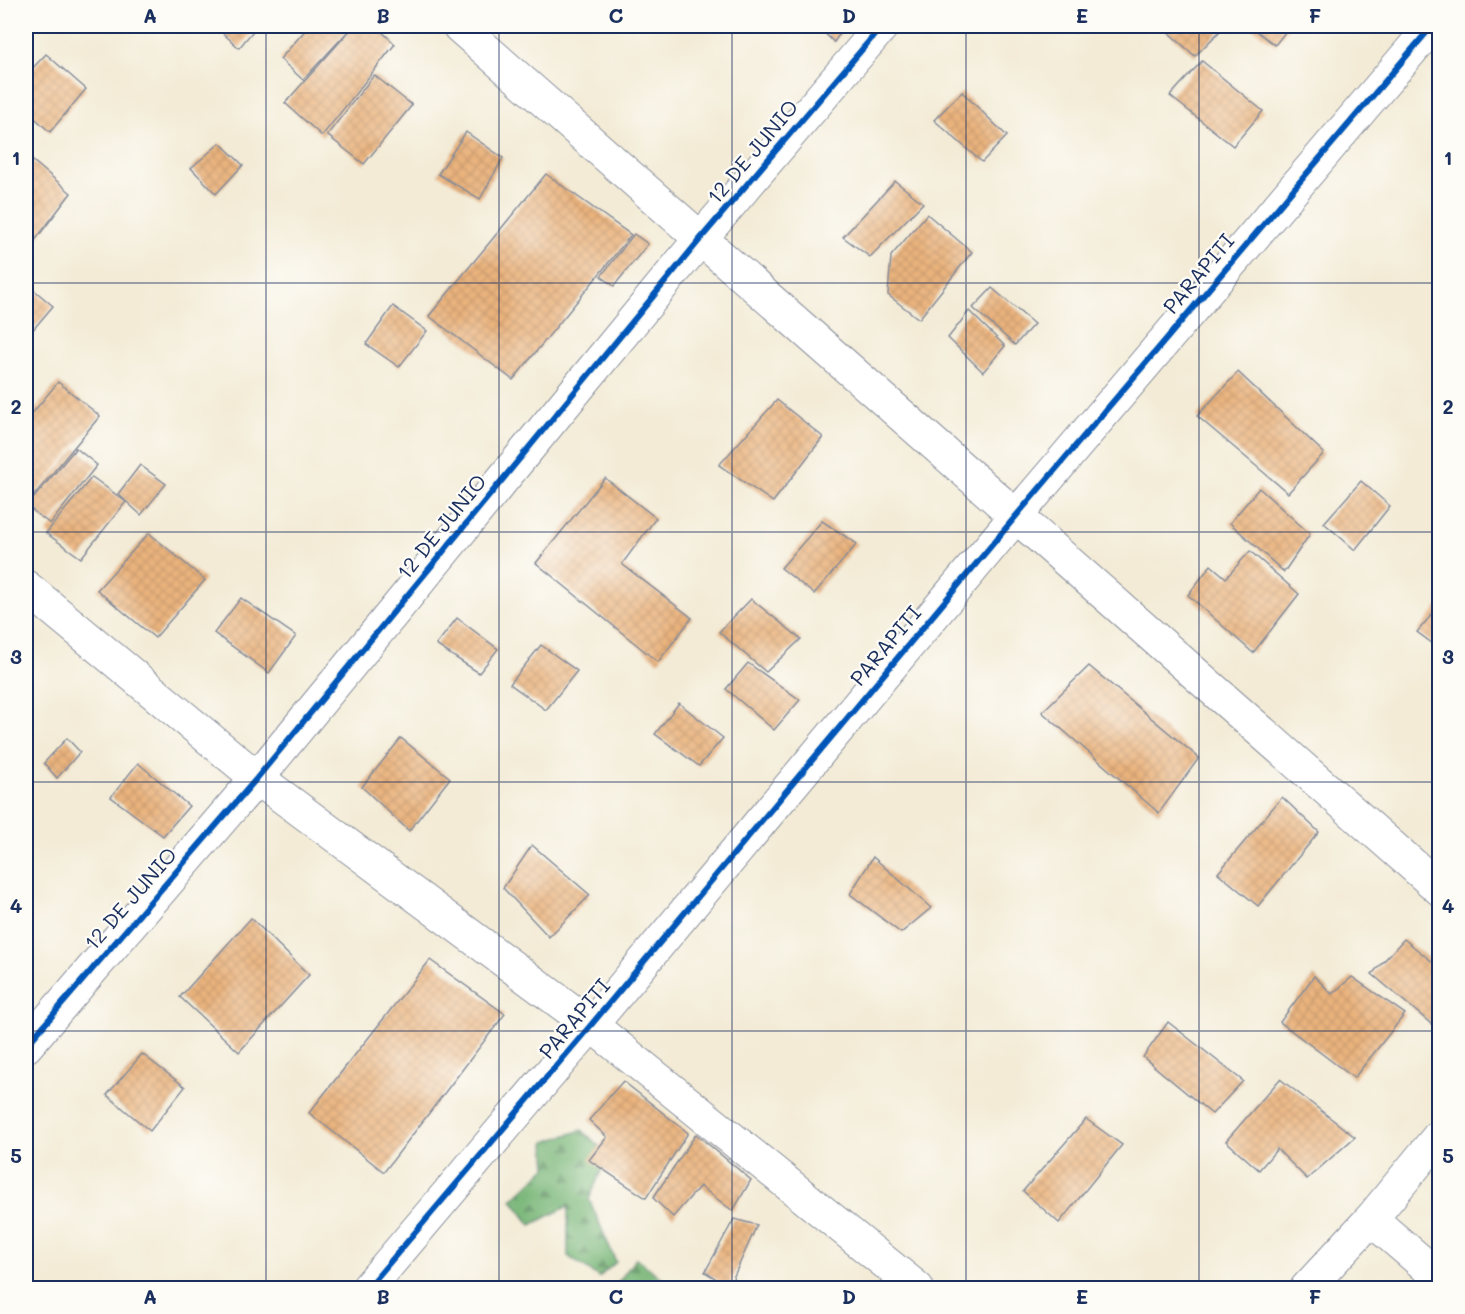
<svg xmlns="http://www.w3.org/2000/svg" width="1465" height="1314" viewBox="0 0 1465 1314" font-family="Mali,sans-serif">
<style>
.forest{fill:url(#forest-firs);stroke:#4a726a;stroke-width:1.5}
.building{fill:url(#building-cross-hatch)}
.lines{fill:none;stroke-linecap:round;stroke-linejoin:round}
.street-casing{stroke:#878d9a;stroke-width:35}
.street{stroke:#fff;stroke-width:33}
.cycleway-casing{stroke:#fdfcf7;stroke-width:10}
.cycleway{stroke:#0057b8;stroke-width:6}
.grid{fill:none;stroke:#1b2f5e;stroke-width:1.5;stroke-opacity:0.55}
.labels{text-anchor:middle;stroke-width:4.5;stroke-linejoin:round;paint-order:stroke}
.street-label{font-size:21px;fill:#1b2f5e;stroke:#fdfcf7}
.neatline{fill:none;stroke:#1b2f5e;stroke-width:2}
.grid-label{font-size:20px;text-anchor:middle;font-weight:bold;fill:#1b2f5e}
</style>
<defs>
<pattern id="forest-firs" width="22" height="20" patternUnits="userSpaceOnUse" patternTransform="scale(1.5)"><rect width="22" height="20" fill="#78b677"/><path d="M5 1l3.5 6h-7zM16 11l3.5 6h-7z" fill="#629465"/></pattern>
<pattern id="building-cross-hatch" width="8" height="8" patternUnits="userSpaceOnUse" patternTransform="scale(1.5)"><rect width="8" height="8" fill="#eab37d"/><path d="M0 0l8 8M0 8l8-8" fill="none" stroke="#c89a6e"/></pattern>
</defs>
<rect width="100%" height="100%" fill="#fdfcf7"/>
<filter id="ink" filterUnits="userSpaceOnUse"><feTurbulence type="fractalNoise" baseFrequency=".0167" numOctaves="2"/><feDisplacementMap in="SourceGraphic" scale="12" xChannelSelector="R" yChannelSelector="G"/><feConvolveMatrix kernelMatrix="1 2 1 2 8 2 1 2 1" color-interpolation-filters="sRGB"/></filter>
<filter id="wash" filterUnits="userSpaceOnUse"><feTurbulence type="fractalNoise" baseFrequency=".008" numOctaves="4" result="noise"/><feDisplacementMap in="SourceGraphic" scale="24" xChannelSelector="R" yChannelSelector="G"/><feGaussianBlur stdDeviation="1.35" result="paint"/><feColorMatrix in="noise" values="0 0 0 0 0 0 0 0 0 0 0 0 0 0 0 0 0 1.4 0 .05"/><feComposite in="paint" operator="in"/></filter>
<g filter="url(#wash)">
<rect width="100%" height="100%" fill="#f3ebd6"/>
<g class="forest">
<path d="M 582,1130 L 608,1155 L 589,1199 L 616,1262 L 599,1277 L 568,1256 L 568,1206 L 531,1225 L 512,1200 L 547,1167 L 545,1142 Z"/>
<path d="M 636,1258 L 674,1288 L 614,1288 Z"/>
</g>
<g id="blocks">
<g class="building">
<path d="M 218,26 L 257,26 L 239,48 L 216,27 Z"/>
<path d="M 309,26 L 353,26 L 303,80 L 280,59 Z"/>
<path d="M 354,26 L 376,26 L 395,44 L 322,136 L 285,103 Z"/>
<path d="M 817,26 L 845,26 L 834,42 Z"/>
<path d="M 1067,26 L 1082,26 L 1075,33 Z"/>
<path d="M 1161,26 L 1225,26 L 1195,56 Z"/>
<path d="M 1250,26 L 1290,26 L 1275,45 Z"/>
<path d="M 46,54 L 86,89 L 50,132 L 26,110 L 26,75 Z"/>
<path d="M 1202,61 L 1263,111 L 1233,146 L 1170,96 Z"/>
<path d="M 374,75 L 412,105 L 364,164 L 327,135 Z"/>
<path d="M 962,92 L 1007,136 L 982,162 L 934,120 Z"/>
<path d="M 466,132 L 503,158 L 480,199 L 438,174 Z"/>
<path d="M 220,143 L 243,165 L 216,194 L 191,168 Z"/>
<path d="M 26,155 L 71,193 L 30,247 L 26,243 Z"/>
<path d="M 546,174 L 631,235 L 513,380 L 429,316 Z"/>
<path d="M 895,181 L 923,203 L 870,257 L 843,237 Z"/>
<path d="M 927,214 L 972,252 L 919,319 L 888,295 L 891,256 Z"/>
<path d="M 634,234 L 648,244 L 614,286 L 601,276 Z"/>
<path d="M 26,283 L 53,306 L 26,338 Z"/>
<path d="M 992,288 L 1034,324 L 1015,345 L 973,308 Z"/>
<path d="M 393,306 L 427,331 L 399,367 L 366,344 Z"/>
<path d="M 969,311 L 1005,346 L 983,372 L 948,338 Z"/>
<path d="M 1238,372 L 1324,453 L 1288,493 L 1197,416 Z"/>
<path d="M 58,382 L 100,416 L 31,499 L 26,494 L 26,421 Z"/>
<path d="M 777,400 L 823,437 L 773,502 L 719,465 Z"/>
<path d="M 76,448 L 97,465 L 50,524 L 27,506 Z"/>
<path d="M 140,465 L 166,484 L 141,515 L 118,494 Z"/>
<path d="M 92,477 L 126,502 L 81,558 L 46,533 Z"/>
<path d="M 605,478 L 656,518 L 622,564 L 692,618 L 658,662 L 536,563 Z"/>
<path d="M 1361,481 L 1390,506 L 1355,550 L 1324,523 Z"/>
<path d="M 1259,488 L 1310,534 L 1284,572 L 1230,523 Z"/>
<path d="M 822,521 L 857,544 L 814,594 L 781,568 Z"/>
<path d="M 149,533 L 205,580 L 155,638 L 97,590 Z"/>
<path d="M 1250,551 L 1299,594 L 1253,653 L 1188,595 L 1211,565 L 1226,578 Z"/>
<path d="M 241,598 L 296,636 L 269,673 L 214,633 Z"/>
<path d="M 751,599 L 801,639 L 766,672 L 719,632 Z"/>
<path d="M 1440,605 L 1440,649 L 1417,632 Z"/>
<path d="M 457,618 L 498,649 L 479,673 L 436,645 Z"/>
<path d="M 541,645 L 577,671 L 546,710 L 510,684 Z"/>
<path d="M 748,663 L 800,700 L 774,730 L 726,689 Z"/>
<path d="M 1089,666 L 1199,758 L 1159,813 L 1042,712 Z"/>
<path d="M 679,703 L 723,738 L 699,766 L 655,734 Z"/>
<path d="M 67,738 L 80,752 L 57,778 L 44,763 Z"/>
<path d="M 401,738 L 450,778 L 409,831 L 362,787 Z"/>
<path d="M 138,763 L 189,806 L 163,836 L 111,797 Z"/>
<path d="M 1282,797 L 1319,832 L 1258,906 L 1218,873 Z"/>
<path d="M 532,845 L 590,895 L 549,937 L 503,888 Z"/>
<path d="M 873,857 L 931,908 L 901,933 L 850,894 Z"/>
<path d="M 251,918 L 309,975 L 239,1052 L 180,997 Z"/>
<path d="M 1404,939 L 1440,968 L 1440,1024 L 1436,1028 L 1372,974 Z"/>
<path d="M 430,960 L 505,1014 L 384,1172 L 309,1113 Z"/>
<path d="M 1314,976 L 1332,994 L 1352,977 L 1405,1014 L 1354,1078 L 1280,1022 Z"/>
<path d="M 1168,1022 L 1243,1081 L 1212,1114 L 1143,1057 Z"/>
<path d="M 142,1054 L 185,1087 L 150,1131 L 107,1095 Z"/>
<path d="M 1280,1079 L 1355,1137 L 1307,1179 L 1277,1149 L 1259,1170 L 1226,1141 Z"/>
<path d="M 623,1081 L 688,1133 L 646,1198 L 589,1160 L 607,1137 L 589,1120 Z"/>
<path d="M 1086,1119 L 1122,1145 L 1059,1223 L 1023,1191 Z"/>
<path d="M 696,1134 L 751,1180 L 733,1211 L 700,1186 L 673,1217 L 653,1198 Z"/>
<path d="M 734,1219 L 757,1225 L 729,1287 L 705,1272 Z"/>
</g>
</g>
</g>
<g filter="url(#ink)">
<use href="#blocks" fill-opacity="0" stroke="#878d9a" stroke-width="1.5"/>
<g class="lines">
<g class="street-casing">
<g id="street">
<path d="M 459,26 L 1440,889"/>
<path d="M 26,587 L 257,778 L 591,1025 L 917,1288"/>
<path d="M 26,1046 L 257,778 L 702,237 L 882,26"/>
<path d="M 1371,1219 L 1440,1278"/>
<path d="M 368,1288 L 591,1025 L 1016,516 L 1432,26"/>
<path d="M 1307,1288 L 1371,1219 L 1440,1135"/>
</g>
</g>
<use href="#street" class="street"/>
<g class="cycleway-casing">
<g id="cycleway">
<path d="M 26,1046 L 257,778 L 702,237 L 882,26"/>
<path d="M 368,1288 L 591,1025 L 1016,516 L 1432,26"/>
</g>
</g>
<use href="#cycleway" class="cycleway"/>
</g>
</g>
<path class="grid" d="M 266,26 L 266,1288M 499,26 L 499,1288M 732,26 L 732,1288M 966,26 L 966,1288M 1199,26 L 1199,1288M 26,283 L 1440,283M 26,532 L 1440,532M 26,782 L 1440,782M 26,1031 L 1440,1031"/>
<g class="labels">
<g class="street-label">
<text transform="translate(753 152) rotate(-50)" y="7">12 DE JUNIO</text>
<text transform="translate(1199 274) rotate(-50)" y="7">PARAPITI</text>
<text transform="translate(442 527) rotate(-51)" y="7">12 DE JUNIO</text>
<text transform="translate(886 646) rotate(-50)" y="7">PARAPITI</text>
<text transform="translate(131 899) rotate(-49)" y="7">12 DE JUNIO</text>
<text transform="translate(575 1019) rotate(-50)" y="7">PARAPITI</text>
</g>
</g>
<rect width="1465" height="1314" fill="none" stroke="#fdfcf7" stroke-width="66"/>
<rect x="33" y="33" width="1399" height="1248" class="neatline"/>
<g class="grid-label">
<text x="150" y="23">A</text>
<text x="383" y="23">B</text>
<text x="616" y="23">C</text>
<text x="849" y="23">D</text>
<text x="1082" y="23">E</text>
<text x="1315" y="23">F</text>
<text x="16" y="165">1</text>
<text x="1448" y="165">1</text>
<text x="16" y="414">2</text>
<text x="1448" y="414">2</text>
<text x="16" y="664">3</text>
<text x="1448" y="664">3</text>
<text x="16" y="913">4</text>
<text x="1448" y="913">4</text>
<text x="16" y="1163">5</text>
<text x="1448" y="1163">5</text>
<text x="150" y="1304">A</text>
<text x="383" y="1304">B</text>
<text x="616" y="1304">C</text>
<text x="849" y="1304">D</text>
<text x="1082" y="1304">E</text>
<text x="1315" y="1304">F</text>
</g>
</svg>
